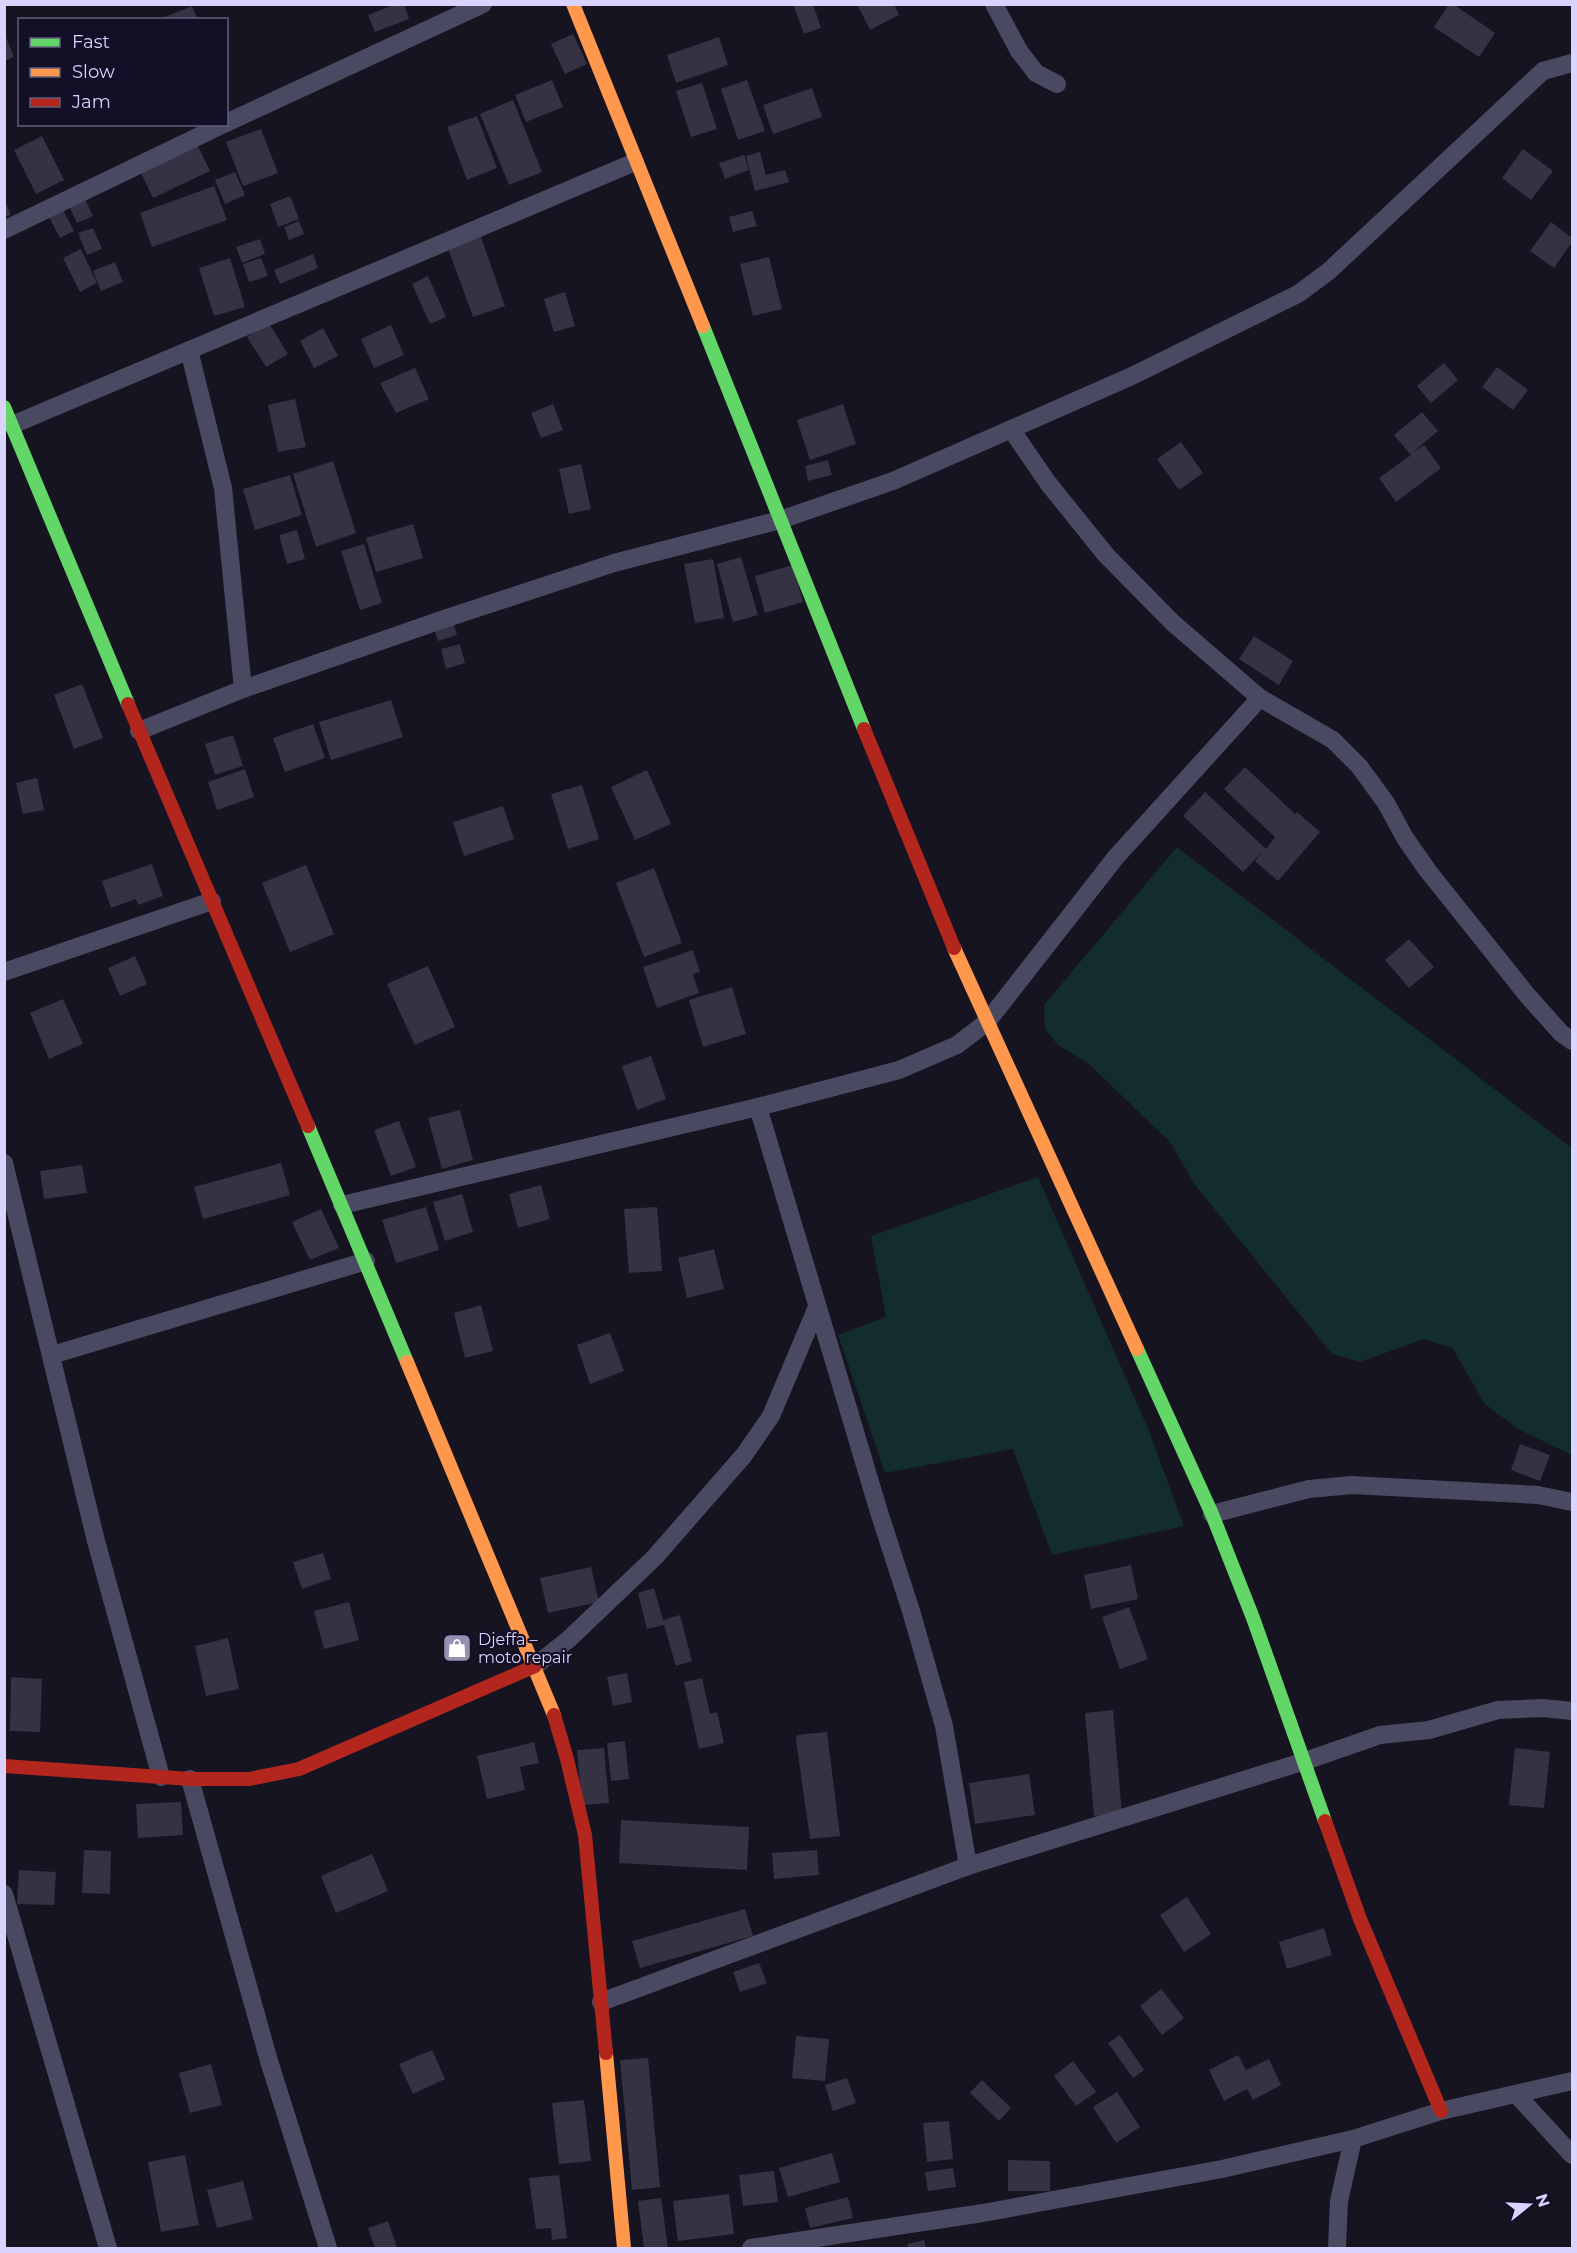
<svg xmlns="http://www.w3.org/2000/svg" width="1577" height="2253" viewBox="0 0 1577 2253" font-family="Montserrat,sans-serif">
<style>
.green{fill:#132c2d}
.building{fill:#343243}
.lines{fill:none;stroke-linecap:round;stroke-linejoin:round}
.street{stroke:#4a4962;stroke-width:18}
.fast{stroke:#63d668;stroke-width:14}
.slow{stroke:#ff974d;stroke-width:14}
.jam{stroke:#b3261e;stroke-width:14}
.labels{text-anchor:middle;stroke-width:4.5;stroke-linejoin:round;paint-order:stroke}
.poi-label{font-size:16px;fill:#d9d4ff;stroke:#130f26;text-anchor:start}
</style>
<rect width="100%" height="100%" fill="#161421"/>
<g class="green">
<path d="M 1177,847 L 1572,1148 L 1572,1455 L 1518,1429 L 1485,1404 L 1452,1348 L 1424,1339 L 1360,1362 L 1332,1354 L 1195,1185 L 1170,1142 L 1089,1064 L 1057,1044 L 1045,1029 L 1044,1005 Z"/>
<path d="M 1038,1177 L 1149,1431 L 1184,1526 L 1052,1555 L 1013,1449 L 885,1473 L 838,1335 L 886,1317 L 871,1236 Z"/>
</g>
<g class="building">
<path d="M 396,4 L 404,4 L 409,19 L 375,32 L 368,15 Z"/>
<path d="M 793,4 L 813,4 L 821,28 L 804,34 Z"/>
<path d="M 857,4 L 894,4 L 899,15 L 870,30 Z"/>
<path d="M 1449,4 L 1453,4 L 1495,33 L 1479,57 L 1434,27 Z"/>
<path d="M 192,6 L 198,20 L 160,20 L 160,19 Z"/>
<path d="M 573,34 L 587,64 L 565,74 L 551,44 Z"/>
<path d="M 5,35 L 14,57 L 5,61 Z"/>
<path d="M 719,37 L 728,65 L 676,83 L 667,55 Z"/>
<path d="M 552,80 L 563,107 L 526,122 L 515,95 Z"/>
<path d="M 747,80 L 765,131 L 738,140 L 721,89 Z"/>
<path d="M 702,83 L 717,129 L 691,137 L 676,91 Z"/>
<path d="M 812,88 L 822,117 L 773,134 L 763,105 Z"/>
<path d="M 513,100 L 542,172 L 509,185 L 480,114 Z"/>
<path d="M 477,116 L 497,168 L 467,180 L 447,127 Z"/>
<path d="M 261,129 L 278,173 L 243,186 L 226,142 Z"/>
<path d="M 42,136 L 64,180 L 36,194 L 14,150 Z"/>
<path d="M 196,142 L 210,171 L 153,198 L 139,169 Z"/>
<path d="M 1523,149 L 1553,171 L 1531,200 L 1502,178 Z"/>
<path d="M 760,152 L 766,175 L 785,170 L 789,182 L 755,191 L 746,156 Z"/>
<path d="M 744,155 L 749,170 L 725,179 L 719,163 Z"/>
<path d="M 235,172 L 245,195 L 225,204 L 215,180 Z"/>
<path d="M 214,186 L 227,220 L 152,247 L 140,213 Z"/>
<path d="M 83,195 L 93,216 L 77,223 L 67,202 Z"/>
<path d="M 290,196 L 299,219 L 278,227 L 270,204 Z"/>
<path d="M 4,199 L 11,215 L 4,217 Z"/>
<path d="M 61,206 L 74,231 L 60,238 L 47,213 Z"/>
<path d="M 752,211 L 757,226 L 733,232 L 729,217 Z"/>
<path d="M 299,221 L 304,234 L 289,240 L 284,227 Z"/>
<path d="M 1551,222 L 1572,238 L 1572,242 L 1554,268 L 1530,251 Z"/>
<path d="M 93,228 L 102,249 L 87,255 L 78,233 Z"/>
<path d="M 481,237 L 505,306 L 473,317 L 448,248 Z"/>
<path d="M 260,239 L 265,254 L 242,263 L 236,247 Z"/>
<path d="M 81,249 L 97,283 L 80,292 L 63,258 Z"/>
<path d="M 313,254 L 318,268 L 280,284 L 274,270 Z"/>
<path d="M 769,257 L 782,309 L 753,316 L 740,264 Z"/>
<path d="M 230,258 L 245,307 L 214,316 L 199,268 Z"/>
<path d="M 261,258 L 268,276 L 249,282 L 243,264 Z"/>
<path d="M 115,262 L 123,282 L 101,291 L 93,271 Z"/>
<path d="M 428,276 L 446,317 L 430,324 L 412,284 Z"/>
<path d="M 565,292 L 575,326 L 554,332 L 544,299 Z"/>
<path d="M 269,323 L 288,354 L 266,367 L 247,337 Z"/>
<path d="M 391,325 L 404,355 L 374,368 L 361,339 Z"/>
<path d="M 323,328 L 338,356 L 314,368 L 300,341 Z"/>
<path d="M 1444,363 L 1458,380 L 1431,403 L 1417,386 Z"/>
<path d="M 1497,367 L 1528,390 L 1513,410 L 1482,387 Z"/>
<path d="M 415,368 L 429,399 L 396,413 L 380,383 Z"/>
<path d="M 295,399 L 306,447 L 278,452 L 268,405 Z"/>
<path d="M 553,404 L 563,430 L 541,438 L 531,413 Z"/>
<path d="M 843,404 L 856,444 L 810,460 L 797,420 Z"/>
<path d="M 1422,412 L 1438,431 L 1413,452 L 1424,445 L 1441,468 L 1396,502 L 1379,478 L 1411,455 L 1394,435 Z"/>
<path d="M 1181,442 L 1203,473 L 1179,490 L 1157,459 Z"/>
<path d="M 828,460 L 832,475 L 808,481 L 805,466 Z"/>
<path d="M 333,461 L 356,533 L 316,547 L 293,474 Z"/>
<path d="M 581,464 L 591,509 L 569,514 L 559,469 Z"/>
<path d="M 290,475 L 302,515 L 255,530 L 243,489 Z"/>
<path d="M 413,524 L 423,558 L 376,572 L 366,538 Z"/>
<path d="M 297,530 L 305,559 L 287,564 L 279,535 Z"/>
<path d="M 364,544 L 382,603 L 360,610 L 341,551 Z"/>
<path d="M 741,557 L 758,615 L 733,622 L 717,564 Z"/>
<path d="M 713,559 L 724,618 L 695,623 L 684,564 Z"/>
<path d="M 793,565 L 803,602 L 765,613 L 755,576 Z"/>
<path d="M 452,619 L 457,635 L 438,641 L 433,626 Z"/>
<path d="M 1254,636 L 1293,661 L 1279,685 L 1239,659 Z"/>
<path d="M 460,644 L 465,663 L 446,669 L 441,649 Z"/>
<path d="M 82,684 L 103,738 L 74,749 L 54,695 Z"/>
<path d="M 391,700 L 403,737 L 331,760 L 319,722 Z"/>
<path d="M 313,724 L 325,758 L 285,772 L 273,738 Z"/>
<path d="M 233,735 L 243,766 L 215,775 L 205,744 Z"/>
<path d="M 1245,767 L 1295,814 L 1297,812 L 1320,832 L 1278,881 L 1255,861 L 1263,851 L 1243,872 L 1183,816 L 1205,792 L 1266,849 L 1275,837 L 1224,789 Z"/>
<path d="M 245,769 L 254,797 L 217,810 L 208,782 Z"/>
<path d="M 647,770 L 671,824 L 635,840 L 611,787 Z"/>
<path d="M 37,778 L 44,810 L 23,814 L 16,783 Z"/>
<path d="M 582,785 L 599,839 L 568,849 L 551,794 Z"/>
<path d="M 503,806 L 514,839 L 464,856 L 453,822 Z"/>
<path d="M 152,864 L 163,896 L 138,905 L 136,899 L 111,908 L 102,881 Z"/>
<path d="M 306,865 L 334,934 L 290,952 L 262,883 Z"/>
<path d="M 654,868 L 682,943 L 644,957 L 616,883 Z"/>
<path d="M 1409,939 L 1434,967 L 1409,988 L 1385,960 Z"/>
<path d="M 693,950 L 700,972 L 693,974 L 699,993 L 657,1008 L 643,967 Z"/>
<path d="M 135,956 L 147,984 L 120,996 L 108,968 Z"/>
<path d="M 428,966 L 455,1027 L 415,1045 L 387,984 Z"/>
<path d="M 732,987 L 746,1034 L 703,1047 L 689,1000 Z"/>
<path d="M 63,999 L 83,1044 L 49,1059 L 30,1013 Z"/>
<path d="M 651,1056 L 666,1099 L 637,1110 L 622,1066 Z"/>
<path d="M 460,1110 L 473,1160 L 442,1169 L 428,1118 Z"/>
<path d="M 399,1121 L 416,1167 L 391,1176 L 374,1130 Z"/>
<path d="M 281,1163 L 290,1195 L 203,1219 L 194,1187 Z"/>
<path d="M 82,1165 L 87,1193 L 44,1199 L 40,1171 Z"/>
<path d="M 541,1185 L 550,1219 L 518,1228 L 509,1194 Z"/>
<path d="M 462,1194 L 473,1232 L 445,1241 L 433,1202 Z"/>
<path d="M 426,1207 L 439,1250 L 396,1263 L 382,1220 Z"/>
<path d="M 657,1207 L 662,1271 L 629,1273 L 624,1209 Z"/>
<path d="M 321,1209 L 339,1248 L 310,1260 L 292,1222 Z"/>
<path d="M 714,1249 L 724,1289 L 687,1298 L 678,1258 Z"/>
<path d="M 481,1305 L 493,1351 L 465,1358 L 454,1313 Z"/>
<path d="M 610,1333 L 624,1371 L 590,1384 L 577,1345 Z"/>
<path d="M 1520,1444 L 1550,1455 L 1540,1481 L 1511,1470 Z"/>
<path d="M 323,1553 L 331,1579 L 302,1589 L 293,1562 Z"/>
<path d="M 1131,1565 L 1138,1599 L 1091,1609 L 1084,1575 Z"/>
<path d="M 591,1567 L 599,1602 L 548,1613 L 540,1578 Z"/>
<path d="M 654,1588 L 663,1620 L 680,1615 L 692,1661 L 676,1666 L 664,1625 L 647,1629 L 638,1593 Z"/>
<path d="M 349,1602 L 359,1640 L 324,1649 L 314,1611 Z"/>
<path d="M 1129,1607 L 1148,1659 L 1120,1669 L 1102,1617 Z"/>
<path d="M 228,1638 L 239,1689 L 206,1696 L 195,1646 Z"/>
<path d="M 627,1673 L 632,1702 L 613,1706 L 607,1677 Z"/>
<path d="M 11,1677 L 42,1679 L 40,1732 L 10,1731 Z"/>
<path d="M 702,1678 L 710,1714 L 717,1712 L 724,1743 L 699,1749 L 684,1682 Z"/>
<path d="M 1113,1710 L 1122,1814 L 1094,1816 L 1085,1713 Z"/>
<path d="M 827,1732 L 840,1836 L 810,1839 L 796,1740 L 797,1735 Z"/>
<path d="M 625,1741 L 629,1779 L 611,1781 L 607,1743 Z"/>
<path d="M 534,1742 L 539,1763 L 520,1767 L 525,1790 L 487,1799 L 477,1756 Z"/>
<path d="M 604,1748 L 609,1803 L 582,1805 L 577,1750 Z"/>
<path d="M 1515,1748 L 1550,1752 L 1544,1808 L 1509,1805 Z"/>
<path d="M 1029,1774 L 1035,1815 L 975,1824 L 969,1783 Z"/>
<path d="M 181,1802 L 183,1835 L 138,1838 L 136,1804 Z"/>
<path d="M 621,1820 L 749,1827 L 747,1870 L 619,1863 Z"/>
<path d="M 84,1850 L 111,1851 L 110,1894 L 82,1893 Z"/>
<path d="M 817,1850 L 819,1875 L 774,1879 L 772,1853 Z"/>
<path d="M 372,1854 L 388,1891 L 336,1913 L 321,1876 Z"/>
<path d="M 19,1870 L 56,1872 L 54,1905 L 17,1904 Z"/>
<path d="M 1187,1897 L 1211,1934 L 1184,1952 L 1160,1915 Z"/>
<path d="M 745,1909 L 753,1936 L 640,1968 L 632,1941 Z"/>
<path d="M 1324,1928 L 1332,1955 L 1287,1969 L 1279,1942 Z"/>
<path d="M 759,1963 L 767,1983 L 740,1992 L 733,1972 Z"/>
<path d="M 1161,1989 L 1184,2018 L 1162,2035 L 1140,2006 Z"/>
<path d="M 1120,2035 L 1144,2070 L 1133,2078 L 1108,2043 Z"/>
<path d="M 796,2036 L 829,2039 L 825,2081 L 792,2078 Z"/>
<path d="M 432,2050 L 445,2079 L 413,2094 L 399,2064 Z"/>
<path d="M 1238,2055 L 1246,2070 L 1269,2059 L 1281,2085 L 1253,2100 L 1247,2089 L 1224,2101 L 1209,2070 Z"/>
<path d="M 648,2058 L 660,2187 L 632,2190 L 620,2060 Z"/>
<path d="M 1073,2061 L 1096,2092 L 1076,2106 L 1054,2076 Z"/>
<path d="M 211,2064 L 222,2105 L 190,2113 L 179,2073 Z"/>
<path d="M 847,2078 L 856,2103 L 833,2111 L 825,2085 Z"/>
<path d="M 982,2080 L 1011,2108 L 999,2121 L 970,2093 Z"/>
<path d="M 1117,2092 L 1140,2127 L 1116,2143 L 1093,2107 Z"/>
<path d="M 584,2100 L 591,2161 L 559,2164 L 552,2103 Z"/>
<path d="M 949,2121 L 953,2159 L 927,2162 L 923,2123 Z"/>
<path d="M 832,2153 L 840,2182 L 788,2197 L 779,2168 Z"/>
<path d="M 185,2155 L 199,2225 L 161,2232 L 148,2162 Z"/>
<path d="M 1008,2160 L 1050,2161 L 1050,2191 L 1008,2191 Z"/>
<path d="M 953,2168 L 956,2187 L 928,2191 L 925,2172 Z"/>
<path d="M 774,2171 L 778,2202 L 743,2206 L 739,2175 Z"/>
<path d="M 559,2175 L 567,2238 L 552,2240 L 551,2228 L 536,2229 L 529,2178 Z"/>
<path d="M 243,2181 L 253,2219 L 217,2228 L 207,2190 Z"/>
<path d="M 729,2194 L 734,2234 L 678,2241 L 673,2201 Z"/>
<path d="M 848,2197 L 853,2218 L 810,2228 L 805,2208 Z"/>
<path d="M 661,2198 L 668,2248 L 644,2248 L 638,2201 Z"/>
<path d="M 388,2221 L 397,2248 L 375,2248 L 368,2228 Z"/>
<path d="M 924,2240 L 926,2248 L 908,2248 L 907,2244 Z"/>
</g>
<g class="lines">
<g class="street">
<path d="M 994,4 L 1019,51 L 1036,73 L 1057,84"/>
<path d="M 226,123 L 483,4"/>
<path d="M 4,230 L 224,124"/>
<path d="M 189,350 L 223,488 L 243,689"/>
<path d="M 12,425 L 635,162"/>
<path d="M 1011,429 L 1048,483 L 1106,555 L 1173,623 L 1260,698 L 1333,740 L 1359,766 L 1386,803 L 1405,838 L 1428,871 L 1527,995 L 1561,1033 L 1572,1041"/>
<path d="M 139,731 L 243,689 L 444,619 L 614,563 L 780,520 L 893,481 L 1132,376 L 1298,294 L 1329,271 L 1543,71 L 1572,63"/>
<path d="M 4,972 L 212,901"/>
<path d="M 758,1107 L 879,1512 L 911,1611 L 944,1726 L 968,1866"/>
<path d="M 4,1163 L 96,1541 L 161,1777"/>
<path d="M 342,1205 L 758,1107 L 899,1070 L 957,1045 L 987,1022 L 1116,857 L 1260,698"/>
<path d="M 52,1355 L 366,1261"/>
<path d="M 1212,1514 L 1309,1489 L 1352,1485 L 1538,1495 L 1572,1502"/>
<path d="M 535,1666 L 569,1639 L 655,1557 L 744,1455 L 771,1416 L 817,1307"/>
<path d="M 190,1779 L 269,2061 L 328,2248"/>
<path d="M 4,1894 L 108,2248"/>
<path d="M 601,2002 L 968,1866 L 1305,1761 L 1380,1735 L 1429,1730 L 1498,1710 L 1543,1708 L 1572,1711"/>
<path d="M 1516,2094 L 1572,2155"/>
<path d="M 751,2248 L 983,2213 L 1222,2169 L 1353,2139 L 1441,2111 L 1572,2081"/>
<path d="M 1337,2248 L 1339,2201 L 1353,2139"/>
</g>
<g class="fast">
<path d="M 703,326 L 864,729"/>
<path d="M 4,407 L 128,704"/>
<path d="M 308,1126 L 407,1362"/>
<path d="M 1137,1349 L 1212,1514 L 1253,1618 L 1325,1821"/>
</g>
<g class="slow">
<path d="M 573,4 L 703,326"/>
<path d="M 954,948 L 1137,1349"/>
<path d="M 407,1362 L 554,1715"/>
<path d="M 606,2053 L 624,2248"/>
</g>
<g class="jam">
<path d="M 128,704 L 308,1126"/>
<path d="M 864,729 L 954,948"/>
<path d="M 554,1715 L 567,1759 L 585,1835 L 606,2053"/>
<path d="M 4,1766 L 190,1779 L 249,1779 L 299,1769 L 535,1666"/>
<path d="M 1325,1821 L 1360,1919 L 1441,2111"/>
</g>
</g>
<defs>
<g id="shop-square" transform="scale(1.5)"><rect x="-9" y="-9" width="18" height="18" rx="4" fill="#9591b1" stroke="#130f26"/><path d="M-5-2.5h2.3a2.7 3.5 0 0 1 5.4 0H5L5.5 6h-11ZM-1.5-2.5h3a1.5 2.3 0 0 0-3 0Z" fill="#fff"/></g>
</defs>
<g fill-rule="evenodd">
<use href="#shop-square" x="457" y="1648"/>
</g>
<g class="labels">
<g class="poi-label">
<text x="478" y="1645">Djeffa –<tspan x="478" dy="18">moto repair</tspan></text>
</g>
</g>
<rect width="1577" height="2253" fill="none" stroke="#d9d4ff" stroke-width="12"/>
<rect x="18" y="18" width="210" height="108" fill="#130f26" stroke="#625e7d" stroke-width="1.5"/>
<rect x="30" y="38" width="30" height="9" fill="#63d668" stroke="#625e7d" stroke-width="1.5"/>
<text x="72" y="48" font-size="18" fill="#d9d4ff">Fast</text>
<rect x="30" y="68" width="30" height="9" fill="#ff974d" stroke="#625e7d" stroke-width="1.5"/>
<text x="72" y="78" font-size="18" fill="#d9d4ff">Slow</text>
<rect x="30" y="98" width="30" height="9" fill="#b3261e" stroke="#625e7d" stroke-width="1.5"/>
<text x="72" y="108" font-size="18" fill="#d9d4ff">Jam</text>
<g transform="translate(1529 2205) rotate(72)" stroke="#130f26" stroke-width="4.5" paint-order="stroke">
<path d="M0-4.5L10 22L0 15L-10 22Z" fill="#d9d4ff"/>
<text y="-9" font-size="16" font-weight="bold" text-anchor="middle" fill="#d9d4ff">N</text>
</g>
</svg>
